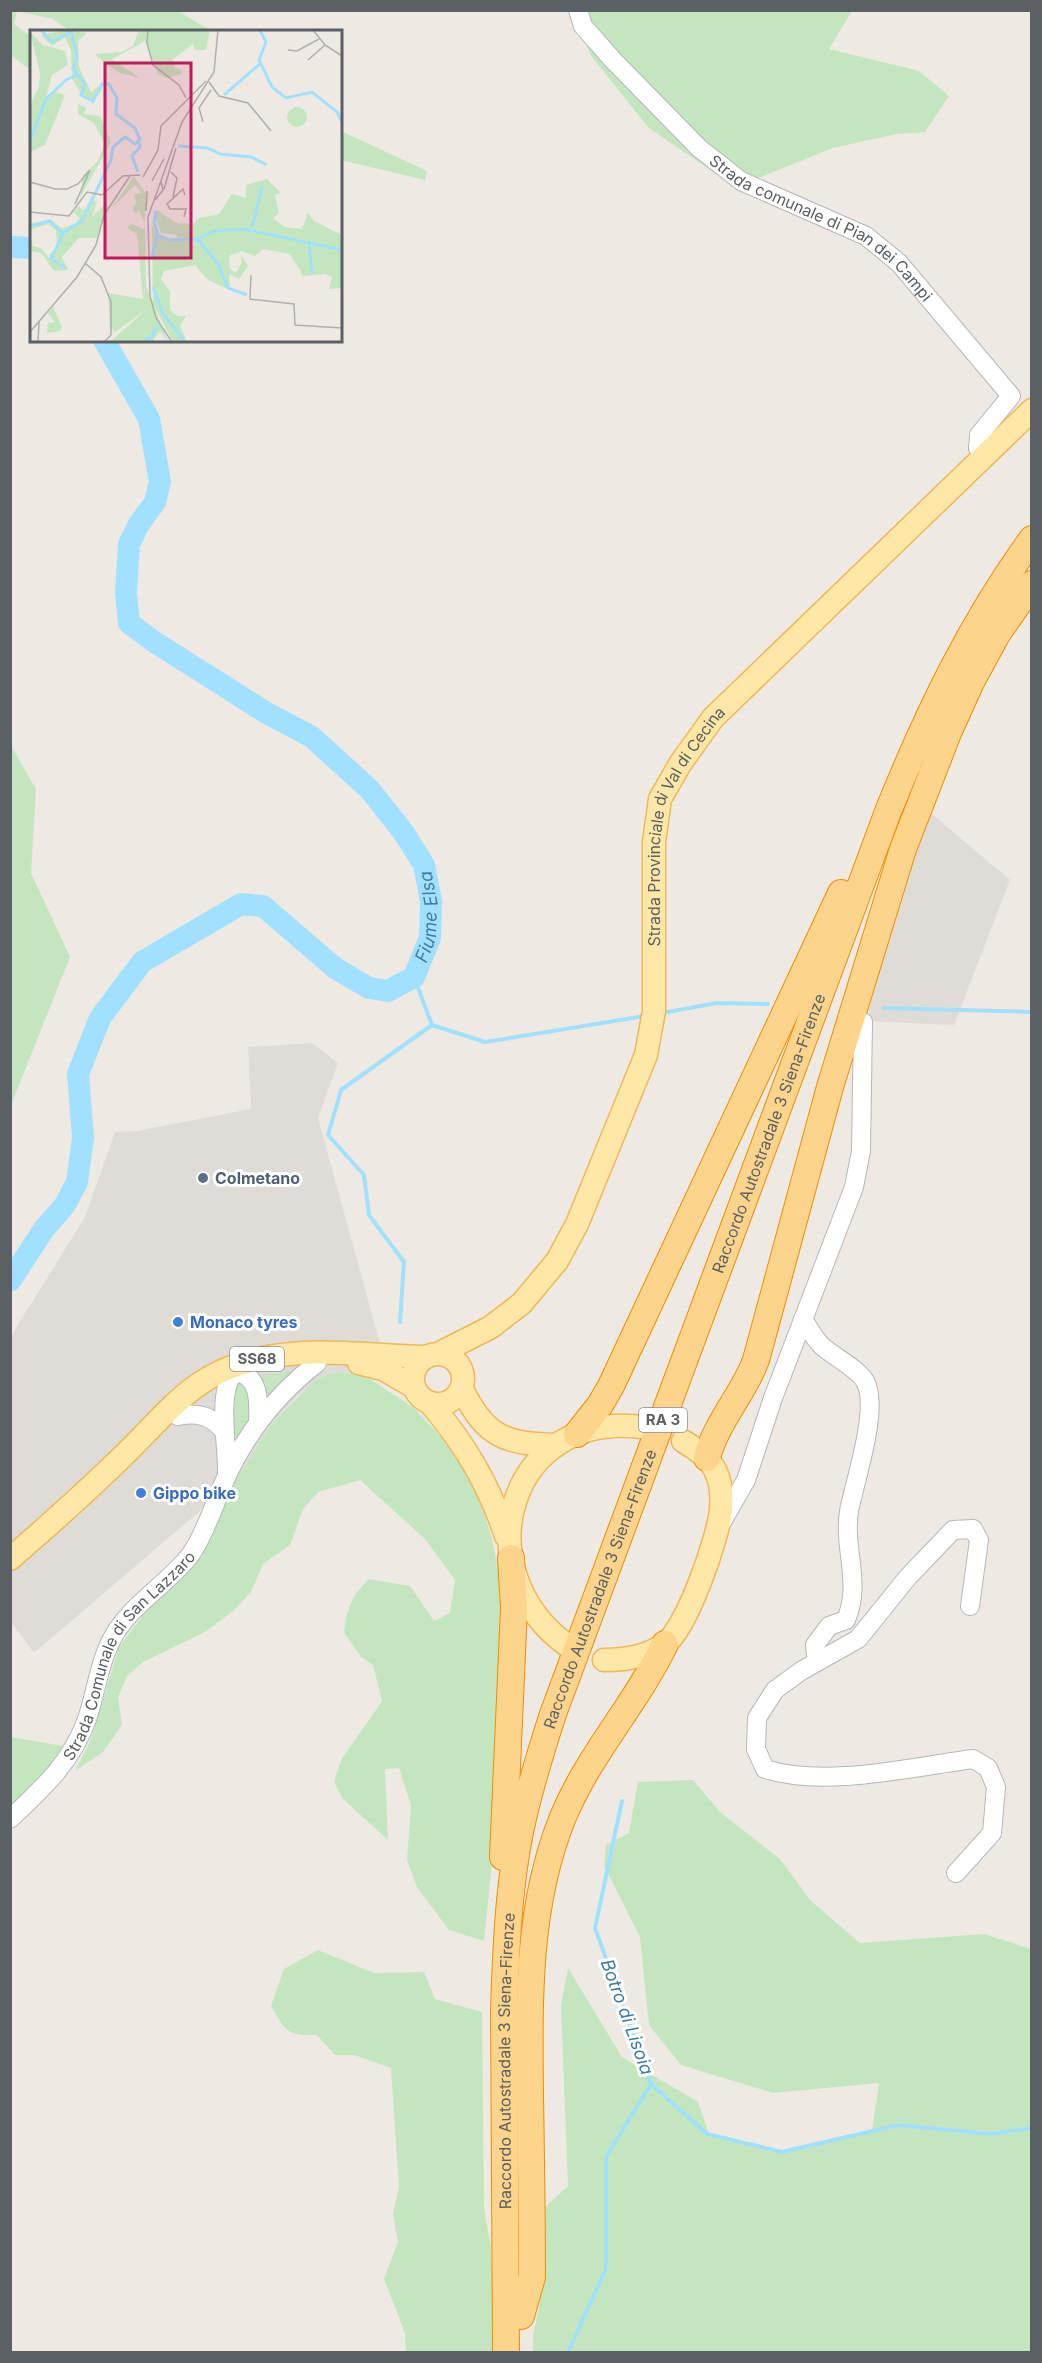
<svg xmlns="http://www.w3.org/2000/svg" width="1042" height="2363" viewBox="0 0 1042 2363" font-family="Inter,sans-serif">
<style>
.industrial{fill:#dfdcd8}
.green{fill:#c3e6bf}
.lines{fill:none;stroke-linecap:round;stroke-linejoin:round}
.stream{stroke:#a2e0ff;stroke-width:4}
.river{stroke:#a2e0ff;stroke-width:22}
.minor-casing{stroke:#b4b7ba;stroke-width:20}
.major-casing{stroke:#f1b759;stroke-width:25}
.highway-casing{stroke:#f18d01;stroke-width:28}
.minor{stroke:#fff;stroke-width:18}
.major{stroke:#ffe8a7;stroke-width:22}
.highway{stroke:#fdd48c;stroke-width:26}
.service-dot{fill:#5c6f8a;stroke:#fff;stroke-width:2}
.shop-dot{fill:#3f7fe0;stroke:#fff;stroke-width:2}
.labels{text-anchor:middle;stroke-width:6;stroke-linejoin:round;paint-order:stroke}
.shield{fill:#fff;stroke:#8c9092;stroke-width:1.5}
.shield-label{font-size:15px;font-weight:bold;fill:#5b6064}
.street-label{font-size:16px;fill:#5b6064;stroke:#fff}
.service-label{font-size:16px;font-weight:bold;fill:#4e5e75;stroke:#fff;text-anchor:start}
.shop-label{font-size:16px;font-weight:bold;fill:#366cbe;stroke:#fff;text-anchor:start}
.water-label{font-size:18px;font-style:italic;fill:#3c7ca8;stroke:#fff}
.inset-river{fill:none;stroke:#a2e0ff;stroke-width:3}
.inset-road{fill:none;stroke:#afafac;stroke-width:1.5}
.view{fill:#c2185b;fill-opacity:0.15;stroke:#c2185b;stroke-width:3}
.inset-edge{fill:none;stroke:#5b6064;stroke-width:3}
</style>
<rect width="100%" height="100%" fill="#eeeae3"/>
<g class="industrial">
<path d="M 926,809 L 1010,880 L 954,1025 L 868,1021 L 875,967 Z"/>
<path d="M 312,1043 L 338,1063 L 318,1118 L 381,1347 L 364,1375 L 340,1372 L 328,1374 L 298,1395 L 273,1422 L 235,1481 L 34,1653 L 11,1622 L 11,1336 L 85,1217 L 115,1132 L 137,1131 L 251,1109 L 248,1047 Z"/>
</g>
<g class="green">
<path d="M 10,11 L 17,11 L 14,24 L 31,37 L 31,71 L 11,55 Z"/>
<path d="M 17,11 L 178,11 L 211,31 L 70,31 L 53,19 Z"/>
<path d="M 572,11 L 852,11 L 829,49 L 919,71 L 949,96 L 925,132 L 897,134 L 833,148 L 751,181 L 716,174 L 649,128 L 591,56 Z"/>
<path d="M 341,131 L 427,171 L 425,180 L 341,160 Z"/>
<path d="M 11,746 L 36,789 L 31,873 L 70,957 L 11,1105 Z"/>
<path d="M 290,1371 L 295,1371 L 295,1375 L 266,1399 L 256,1377 Z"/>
<path d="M 340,1372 L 364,1375 L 414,1408 L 441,1437 L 475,1486 L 491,1535 L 503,1591 L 492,1863 L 484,1941 L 449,1930 L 417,1887 L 407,1860 L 411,1805 L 399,1768 L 385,1769 L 388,1840 L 342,1798 L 334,1782 L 341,1760 L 382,1701 L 373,1665 L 362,1658 L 344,1633 C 347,1607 351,1597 369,1579 L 410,1586 L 434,1621 L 450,1613 L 455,1580 L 425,1539 L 360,1480 L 318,1492 L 303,1509 L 290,1545 L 263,1564 L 251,1592 L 233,1611 L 205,1632 L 143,1662 L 127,1676 L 118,1697 L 122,1725 L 103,1752 L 75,1771 L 91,1739 L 119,1647 L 144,1614 L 199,1559 L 235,1481 L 273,1422 L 312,1383 L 328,1374 Z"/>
<path d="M 240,1383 L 249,1388 L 253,1413 L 234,1449 L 229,1421 L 236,1386 Z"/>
<path d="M 11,1737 L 63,1746 L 53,1762 L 11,1806 Z"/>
<path d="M 693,1780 L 720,1812 L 780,1859 L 811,1901 L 860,1943 L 984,1934 L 1031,1949 L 1031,2352 L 533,2352 L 533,2336 L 540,2302 L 544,2208 L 568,2186 L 561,2006 L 568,1968 L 622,2057 L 698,2102 L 709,2134 L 782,2153 L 872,2132 L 879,2083 L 773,2093 L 681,2065 L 649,2025 L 640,1937 L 604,1866 L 606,1845 L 629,1833 L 638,1782 Z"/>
<path d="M 318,1950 L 374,1973 L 424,1972 L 435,1999 L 482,2012 L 484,2209 L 491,2247 L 494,2352 L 406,2352 L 405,2333 L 384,2279 L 398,2242 L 393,2214 L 399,2187 L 391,2068 L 354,2055 L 335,2055 L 317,2035 C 286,2036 286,2031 271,2006 L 284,1969 Z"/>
</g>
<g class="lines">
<g class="stream">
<path d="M 884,1008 L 1032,1012"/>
<path d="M 662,1013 L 717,1003 L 768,1004"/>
<path d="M 432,1025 L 485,1042 L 645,1016"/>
<path d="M 400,1322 L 404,1262 L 369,1215 L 364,1175 L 328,1135 L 341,1090 L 432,1025 L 414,977"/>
<path d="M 622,1801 L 595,1928 L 651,2084 L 707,2134 L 782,2152 L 898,2125 L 990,2134 L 1032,2128"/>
<path d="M 568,2352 L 606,2269 L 606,2157 L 651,2084"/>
</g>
<g class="river">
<path d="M 10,247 L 32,248"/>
<path id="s1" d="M 10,1281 L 44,1229 L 65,1205 L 77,1182 L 83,1138 L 78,1074 L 100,1018 L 142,962 L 241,904 L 263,906 L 335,968 L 369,988 L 388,991 L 414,977 L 430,938 L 431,901 L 424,865 L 404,833 L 370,790 L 312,737 L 265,712 L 153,641 L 129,623 L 126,593 L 129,544 L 139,524 L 155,502 L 160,482 L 149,419 L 104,340"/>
</g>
<g class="minor-casing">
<g id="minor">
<path id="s2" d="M 578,10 L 583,26 L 612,59 L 699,148 L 741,181 L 866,236 L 899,263 L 1011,396 L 979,435 L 978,448 L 986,455"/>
<path d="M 803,1319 C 809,1328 814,1339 822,1346 C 833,1356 858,1369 865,1381 C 880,1407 855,1480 849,1511 C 843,1550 862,1582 846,1620 L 829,1626 L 815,1645 L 817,1662"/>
<path d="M 235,1372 C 260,1374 259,1403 258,1422"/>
<path d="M 178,1416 C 199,1412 213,1416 225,1433"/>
<path d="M 227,1473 C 228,1447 216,1390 235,1372"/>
<path d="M 719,1527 L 746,1480 L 773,1398 L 854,1187 L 861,1151 L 863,1022"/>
<path id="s3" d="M 10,1819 C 42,1789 72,1762 87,1719 C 96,1693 99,1662 113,1637 C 131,1604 168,1584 191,1554 C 206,1532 214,1504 225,1480 C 246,1433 277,1394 317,1363"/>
<path d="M 956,1873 L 992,1833 L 996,1787 L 988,1768 L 973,1759 C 910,1767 826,1788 765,1769 L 756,1749 L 757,1718 L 775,1690 L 801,1671 L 858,1639 L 908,1577 L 953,1530 L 973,1529 L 979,1540 L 970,1606"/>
</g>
</g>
<g class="major-casing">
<g id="major">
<circle cx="438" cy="1379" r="25"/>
<path id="s4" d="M 438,1354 L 491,1327 L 522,1303 L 557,1261 L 577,1224 L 646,1055 L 654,1011 L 654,842 L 660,799 L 680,764 L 713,718 L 1032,410"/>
<path d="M 359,1363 L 383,1369 L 414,1387"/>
<path d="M 462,1389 C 485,1436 504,1444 556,1445"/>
<path d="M 430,1403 C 465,1444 489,1485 506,1536"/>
<path d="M 10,1559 C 48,1526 85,1493 121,1458 C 167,1414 191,1374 258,1359 C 313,1346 370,1356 426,1357"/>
<path d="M 568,1646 C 461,1569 509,1405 648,1428"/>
<path d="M 604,1660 C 626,1660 647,1657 665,1644 C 687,1628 719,1536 721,1509 C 722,1497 721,1483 716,1472 C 710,1458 696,1449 683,1441"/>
</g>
</g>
<g class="highway-casing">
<g id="highway">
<path d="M 577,1434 L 600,1405 L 611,1386 L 841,893"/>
<path d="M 707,1458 C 716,1422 743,1395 756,1360 L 830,1087 L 903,849 L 948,733 L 971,682 L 997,634 L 1032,584"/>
<path d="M 503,1857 L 514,1608 L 511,1558"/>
<path d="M 521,2316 L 532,2277 C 532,2217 531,2156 530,2095 C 529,2001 527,1905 563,1817 C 589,1754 636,1704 665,1644"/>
<path id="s5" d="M 506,2352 L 504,2010 C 506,1952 508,1894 519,1837 C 527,1795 540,1754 553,1714 L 889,809 C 928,713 971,623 1032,539"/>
</g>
</g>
<use href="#minor" class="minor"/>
<use href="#major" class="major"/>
<use href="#highway" class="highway"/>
</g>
<circle class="service-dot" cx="203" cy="1178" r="6"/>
<g class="shop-dot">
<circle cx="178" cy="1322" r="6"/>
<circle cx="141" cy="1493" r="6"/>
</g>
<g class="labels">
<g class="shield">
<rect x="230" y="1347" width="54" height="24" rx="4.5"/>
<rect x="639" y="1408" width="48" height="24" rx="4.5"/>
</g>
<g class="shield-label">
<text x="257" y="1364">SS68</text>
<text x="663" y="1425">RA 3</text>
</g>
<g class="street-label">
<text dy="6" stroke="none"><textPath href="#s2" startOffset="333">Strada comunale di Pian dei Campi</textPath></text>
<text dy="6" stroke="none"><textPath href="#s4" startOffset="616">Strada Provinciale di Val di Cecina</textPath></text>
<text dy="6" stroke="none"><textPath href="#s5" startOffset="1263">Raccordo Autostradale 3 Siena-Firenze</textPath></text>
<text dy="6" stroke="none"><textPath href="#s5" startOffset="777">Raccordo Autostradale 3 Siena-Firenze</textPath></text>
<text dy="6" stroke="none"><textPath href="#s3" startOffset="206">Strada Comunale di San Lazzaro</textPath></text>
<text dy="6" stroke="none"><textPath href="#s5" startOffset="291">Raccordo Autostradale 3 Siena-Firenze</textPath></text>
</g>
<g class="service-label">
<text x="215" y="1184">Colmetano</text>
</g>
<g class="shop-label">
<text x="190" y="1328">Monaco tyres</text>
<text x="153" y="1499">Gippo bike</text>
</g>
<g class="water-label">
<text dy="6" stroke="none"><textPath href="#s1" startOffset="742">Fiume Elsa</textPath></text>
<text transform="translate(627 2017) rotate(70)" y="6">Botro di Lisoia</text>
</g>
</g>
<g transform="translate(30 30)">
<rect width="312" height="312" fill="#eeeae3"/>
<path d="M 36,0 L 57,3 L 48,11 L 49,37 L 61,62 L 69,56 L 72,59 L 63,73 L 51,64 L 42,48 L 41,20 L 35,7 L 22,16 L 11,5 ZM 109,0 L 180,0 L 176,20 L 165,20 L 163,14 L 142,30 L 146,32 L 144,37 L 153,41 L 151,44 L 137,48 L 128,44 L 115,11 L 82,29 L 110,48 L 90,43 L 76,34 L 88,47 L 65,24 L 91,22 L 103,16 ZM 0,2 L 13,15 L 35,21 L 38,35 L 22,45 L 16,67 L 33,51 L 26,62 L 35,65 L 15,115 L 0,122 L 0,75 L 9,57 L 10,43 ZM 48,74 L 56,78 L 54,84 L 70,86 L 81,112 L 50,168 L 53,145 L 67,132 L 75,114 L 64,93 L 48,84 ZM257 87a10 10 0 1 1 20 0a10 10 0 1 1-20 0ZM 104,146 L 116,164 L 115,193 L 108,179 L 107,184 L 102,180 L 106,173 L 104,164 L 112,163 L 105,155 L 81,179 ZM 237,149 L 251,163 L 245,165 L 249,183 L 243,188 L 255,197 L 272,199 L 278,183 L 284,191 L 312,205 L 312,258 L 299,259 L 302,247 L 295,244 L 273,246 L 260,224 L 233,219 L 225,226 L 212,221 L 199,226 L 200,239 L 206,243 L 212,232 L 211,225 L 218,236 L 209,249 L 199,244 L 200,260 L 178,250 L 165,235 L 134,241 L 131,249 L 140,261 L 140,280 L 148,286 L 156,286 L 150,296 L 157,312 L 143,312 L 123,274 L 122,195 L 133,209 L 147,208 L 147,205 L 131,203 L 125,187 L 127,180 L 146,193 L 163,194 L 169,188 L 189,184 L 202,164 L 216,168 L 216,155 ZM 60,170 L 67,171 L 62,187 L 73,176 L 80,177 L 74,184 L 67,208 L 49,208 L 32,227 L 38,240 L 24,241 L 11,223 L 0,221 L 0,208 L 3,216 L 12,219 L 21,231 L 19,225 L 27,218 L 26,200 L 18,194 L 0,200 L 0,189 L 3,193 L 21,190 L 32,198 L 45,194 L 50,188 L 44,183 L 48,176 L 54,180 ZM 101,194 L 115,199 L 116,256 L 138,312 L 130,301 L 122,312 L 80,312 L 116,280 L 85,302 L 81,297 L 80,300 L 78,263 L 113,269 L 107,204 L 97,198 ZM 23,277 L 32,297 L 30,301 L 17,303 L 18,293 L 25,292 L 18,283 Z" fill="#c3e6bf"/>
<path class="inset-river" d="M 230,0 L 236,12 L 229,30 L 242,57 L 256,68 L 282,62 L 307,82 L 312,92M 194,65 L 231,33M 0,111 L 16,69 L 36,50 L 47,45M 148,116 L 178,118 L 190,124 L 221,127 L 237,135M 108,142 L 102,126 L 110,117 L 109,113M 126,181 L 124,192 L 128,205 L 139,210 L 167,209 L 185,201 L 215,199 L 312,220M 0,196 L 20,191 L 32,203 L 52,191 L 81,130 L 83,117 L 95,107 L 105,114 L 110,110 L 105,98 L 86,84 L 87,68 L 79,54 L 72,54 L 63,71 L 51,65 L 55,54 L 43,39 L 47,26 L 41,2 L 22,12 L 11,0M 222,198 L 232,156M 34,202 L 21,229 L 36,238M 167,209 L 187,232 L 198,258 L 217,265M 279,212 L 282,243M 122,226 L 128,205M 123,257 L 133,284 L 155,312M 113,312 L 122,306 L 127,296"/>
<path class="inset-road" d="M 118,0 L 117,13 L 123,35 L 149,55 L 156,68M 283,0 L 295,15 L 312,26M 258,20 L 267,21 L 289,9M 278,30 L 295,15M 179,52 L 189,66 L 218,73 L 241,101M 173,92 L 169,78 L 181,60M 141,142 L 147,148 L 143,167M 113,147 L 128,120 L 131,96 L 176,51M 122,151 L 134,129M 0,152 L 25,159 L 37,159 L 48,154 L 60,140 L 45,174M 134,159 L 146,118M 125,170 L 133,160 L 131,152M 116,181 L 117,161M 0,182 L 39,186 L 57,162 L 72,165 L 93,146 L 110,145M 154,187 L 156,179 L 140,179 L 137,174 L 153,159 L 155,165M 55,233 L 71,247 L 81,272 L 81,305 L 74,312M 221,245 L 220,269 L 264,274 L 265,295 L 312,298M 0,302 L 47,247 L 66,215 L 74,185 L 100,146M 8,312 L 9,292M 142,312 L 126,288 L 120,266 L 118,187 L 152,92 L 184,42 L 188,0"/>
<path class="view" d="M 75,33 L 161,33 L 161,228 L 75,228 Z"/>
<rect width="312" height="312" class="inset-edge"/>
</g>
<rect width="1042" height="2363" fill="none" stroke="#5b6064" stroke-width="24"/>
</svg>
